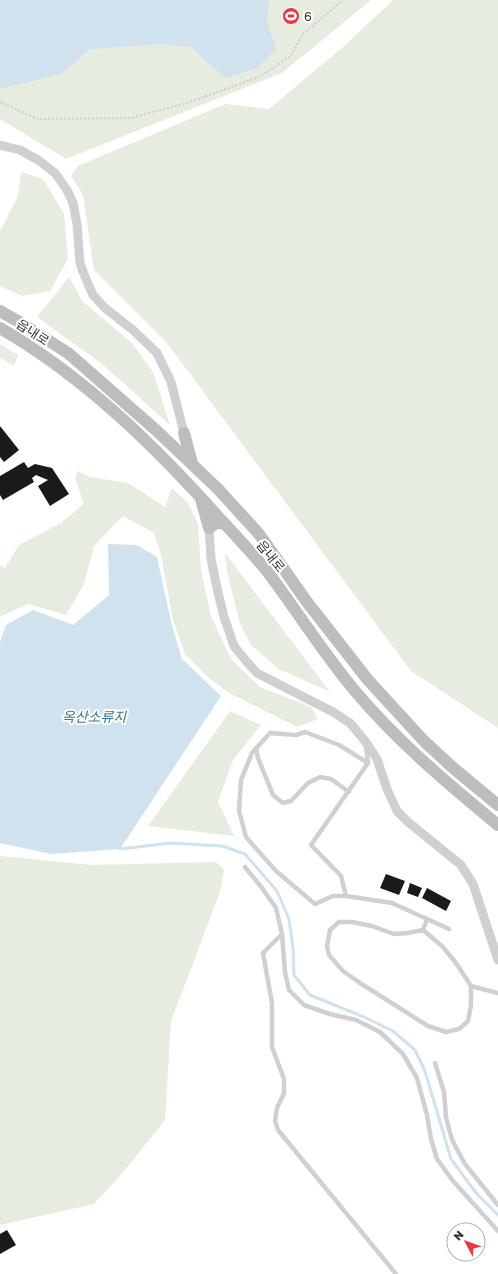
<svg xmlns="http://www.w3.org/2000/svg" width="498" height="1274" viewBox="0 0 498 1274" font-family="'Golos Text','Noto Sans KR',sans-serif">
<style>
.green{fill:#e6ecdf}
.water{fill:#cfe2ee}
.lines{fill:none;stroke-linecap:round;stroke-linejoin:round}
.stream{stroke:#cfe2ee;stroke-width:3}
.building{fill:#1a1a1a}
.path{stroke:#cdcdcd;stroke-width:2;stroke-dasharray:2 2;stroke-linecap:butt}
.lane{stroke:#d0d0d0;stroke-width:4.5}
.street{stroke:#d0d0d0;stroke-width:9}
.secondary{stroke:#bdbdbd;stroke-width:12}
.labels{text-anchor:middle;stroke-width:4;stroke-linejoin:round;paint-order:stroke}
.poi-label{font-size:13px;fill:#333;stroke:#fff;text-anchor:start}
.street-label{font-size:13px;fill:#333;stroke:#fff}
.water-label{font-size:14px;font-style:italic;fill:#3f7597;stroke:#fff}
</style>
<rect width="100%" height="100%" fill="#fff"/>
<g class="green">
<path d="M 0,0 L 371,0 L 282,73 L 66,159 L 0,119 Z"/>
<path d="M 393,0 L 498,0 L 498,728 L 411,671 L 167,343 L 94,270 L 83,195 L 71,176 L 78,166 L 225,104 L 269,109 L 343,47 Z"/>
<path d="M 21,172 L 43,179 L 64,214 L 68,259 L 50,291 L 22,296 L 0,286 L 0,232 L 18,196 Z"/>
<path d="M 69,277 L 82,301 L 132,343 L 153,372 L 170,425 L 101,363 L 37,317 Z"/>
<path d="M 0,344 L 18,355 L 14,366 L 0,358 Z"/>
<path d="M 78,471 L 90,477 L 128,483 L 165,507 L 172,488 L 188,503 L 198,524 L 201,570 L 211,616 L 231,659 L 260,687 L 311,707 L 318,719 L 297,727 L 231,694 L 210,679 L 185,654 L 173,620 L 160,551 L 154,533 L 123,516 L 94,546 L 84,584 L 66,615 L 28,604 L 0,617 L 0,565 L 5,568 L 19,545 L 61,523 L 84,504 L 75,478 Z"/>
<path d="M 225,553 L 330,692 L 279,669 L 251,645 L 240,624 L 227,571 Z"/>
<path d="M 230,711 L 261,725 L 233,760 L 218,802 L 234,836 L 148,826 Z"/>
<path d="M 0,856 L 92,865 L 216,862 L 224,870 L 220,892 L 171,1021 L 165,1120 L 120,1176 L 94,1204 L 0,1225 Z"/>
</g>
<g class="water">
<path d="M 0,0 L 269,0 L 267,23 L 276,49 L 257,68 L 227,78 L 214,69 L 192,47 L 161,44 L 90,49 L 61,74 L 4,88 L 0,87 Z"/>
<path d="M 108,544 L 137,545 L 157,557 L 171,622 L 182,659 L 221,696 L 120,849 L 51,854 L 0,843 L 0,642 L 6,625 L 33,610 L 73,625 L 109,595 Z"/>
</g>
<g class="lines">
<path class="stream" d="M 120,849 L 171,843 L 222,846 L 245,854 L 277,891 L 289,919 L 293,948 L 294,975 L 310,995 L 364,1017 L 393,1031 L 415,1050 L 425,1071 L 451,1159 L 476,1193 L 498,1215"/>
</g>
<g class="building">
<path d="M 0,426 L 19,450 L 4,462 L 0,457 Z"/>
<path d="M 24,462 L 28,468 L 35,464 L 52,468 L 69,494 L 50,506 L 38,486 L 48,480 L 36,475 L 32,478 L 34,482 L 3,500 L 0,495 L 0,476 Z"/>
<path d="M 386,874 L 405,881 L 399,895 L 380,888 Z"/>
<path d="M 410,883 L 422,888 L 418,897 L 407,893 Z"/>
<path d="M 427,888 L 451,901 L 446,911 L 422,898 Z"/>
<path d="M 7,1230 L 16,1245 L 0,1254 L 0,1234 Z"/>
</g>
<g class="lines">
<path class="path" d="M 0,102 L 38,119 L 130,118 L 187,103 L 259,77 L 291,56 L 302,35 L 343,0"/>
<g class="lane">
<path d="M 256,748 L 258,758 L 273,795 L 283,803 L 291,801 L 308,783 L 320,777 L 331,779 L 349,792"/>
<path d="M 368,763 L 339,745 L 305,732 L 296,735 L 270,733 L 252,753 L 241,780 L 239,811 L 246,837 L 276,871 L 315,904 L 333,896 L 346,896 L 392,903 L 449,929"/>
<path d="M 245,867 L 262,888 L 276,908 L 282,934 L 285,972 L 289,990 L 304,1005 L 330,1014 L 356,1020 L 380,1032 L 403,1054 L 417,1078 L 427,1115 L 431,1139 L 437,1159 L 453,1181 L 498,1231"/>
<path d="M 346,896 L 341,876 L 311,845 L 368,763 L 366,747"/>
<path d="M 423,930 L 442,946 L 456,963 L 471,986 L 471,1005 L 468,1021 L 459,1029 L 446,1032 L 428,1026 L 360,983 L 343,971 L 329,955 L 327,946 L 330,930 L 339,922 L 352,922 L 372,926 L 394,934 L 408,933 L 423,930 L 427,919"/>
<path d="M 282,934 L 263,953 L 272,1003 L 272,1047 L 284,1079 L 284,1093 L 277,1108 L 275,1121 L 278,1130 L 396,1274"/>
<path d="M 471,986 L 498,993"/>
<path d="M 435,1063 L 444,1092 L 446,1117 L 452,1140 L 465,1164 L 498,1205"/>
</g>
<g class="street">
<path d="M 0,145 L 20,150 L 38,160 L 55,173 L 67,190 L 73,203 L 77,224 L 80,263 L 85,277 L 93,295 L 105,308 L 133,330 L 157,353 L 171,382 L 184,433"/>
<path d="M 209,528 L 211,559 L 217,588 L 224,617 L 234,646 L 247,662 L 257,673 L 333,712 L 350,723 L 365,741 L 377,759 L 387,789 L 397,811 L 408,822 L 461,865 L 473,884 L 498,960"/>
</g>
<g class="secondary">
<path d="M 0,311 L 21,323 L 68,353 L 157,431 L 218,489 L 259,534 L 307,602 L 368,680 L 424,741 L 452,767 L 498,805"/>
<path d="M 0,328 C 85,377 157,448 222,521 C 237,537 253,554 267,571 C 297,611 323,653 355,691 C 397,741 448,784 498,825"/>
<path d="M 184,433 L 192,463"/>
<path d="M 201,499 L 209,528 L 216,523 L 224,523"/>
</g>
</g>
<defs>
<g id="stadium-disc" transform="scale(0.9)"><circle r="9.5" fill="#e63946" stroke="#fff"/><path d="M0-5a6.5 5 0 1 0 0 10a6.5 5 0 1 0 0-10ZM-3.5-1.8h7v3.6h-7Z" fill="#fff"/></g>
</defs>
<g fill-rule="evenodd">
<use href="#stadium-disc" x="291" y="16"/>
</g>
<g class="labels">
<g class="poi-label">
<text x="304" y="21">6</text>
</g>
<g class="street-label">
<text transform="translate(33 332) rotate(33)" y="5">읍내로</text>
<text transform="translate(271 556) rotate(51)" y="5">읍내로</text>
</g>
<g class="water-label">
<text x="94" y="722">옥산소류지</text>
</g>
</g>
<g transform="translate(466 1242) rotate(311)"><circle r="19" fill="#ffffff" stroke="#adadad"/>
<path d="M0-3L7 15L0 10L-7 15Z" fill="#e63946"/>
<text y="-6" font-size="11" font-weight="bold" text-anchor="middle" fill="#333333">N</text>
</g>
</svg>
